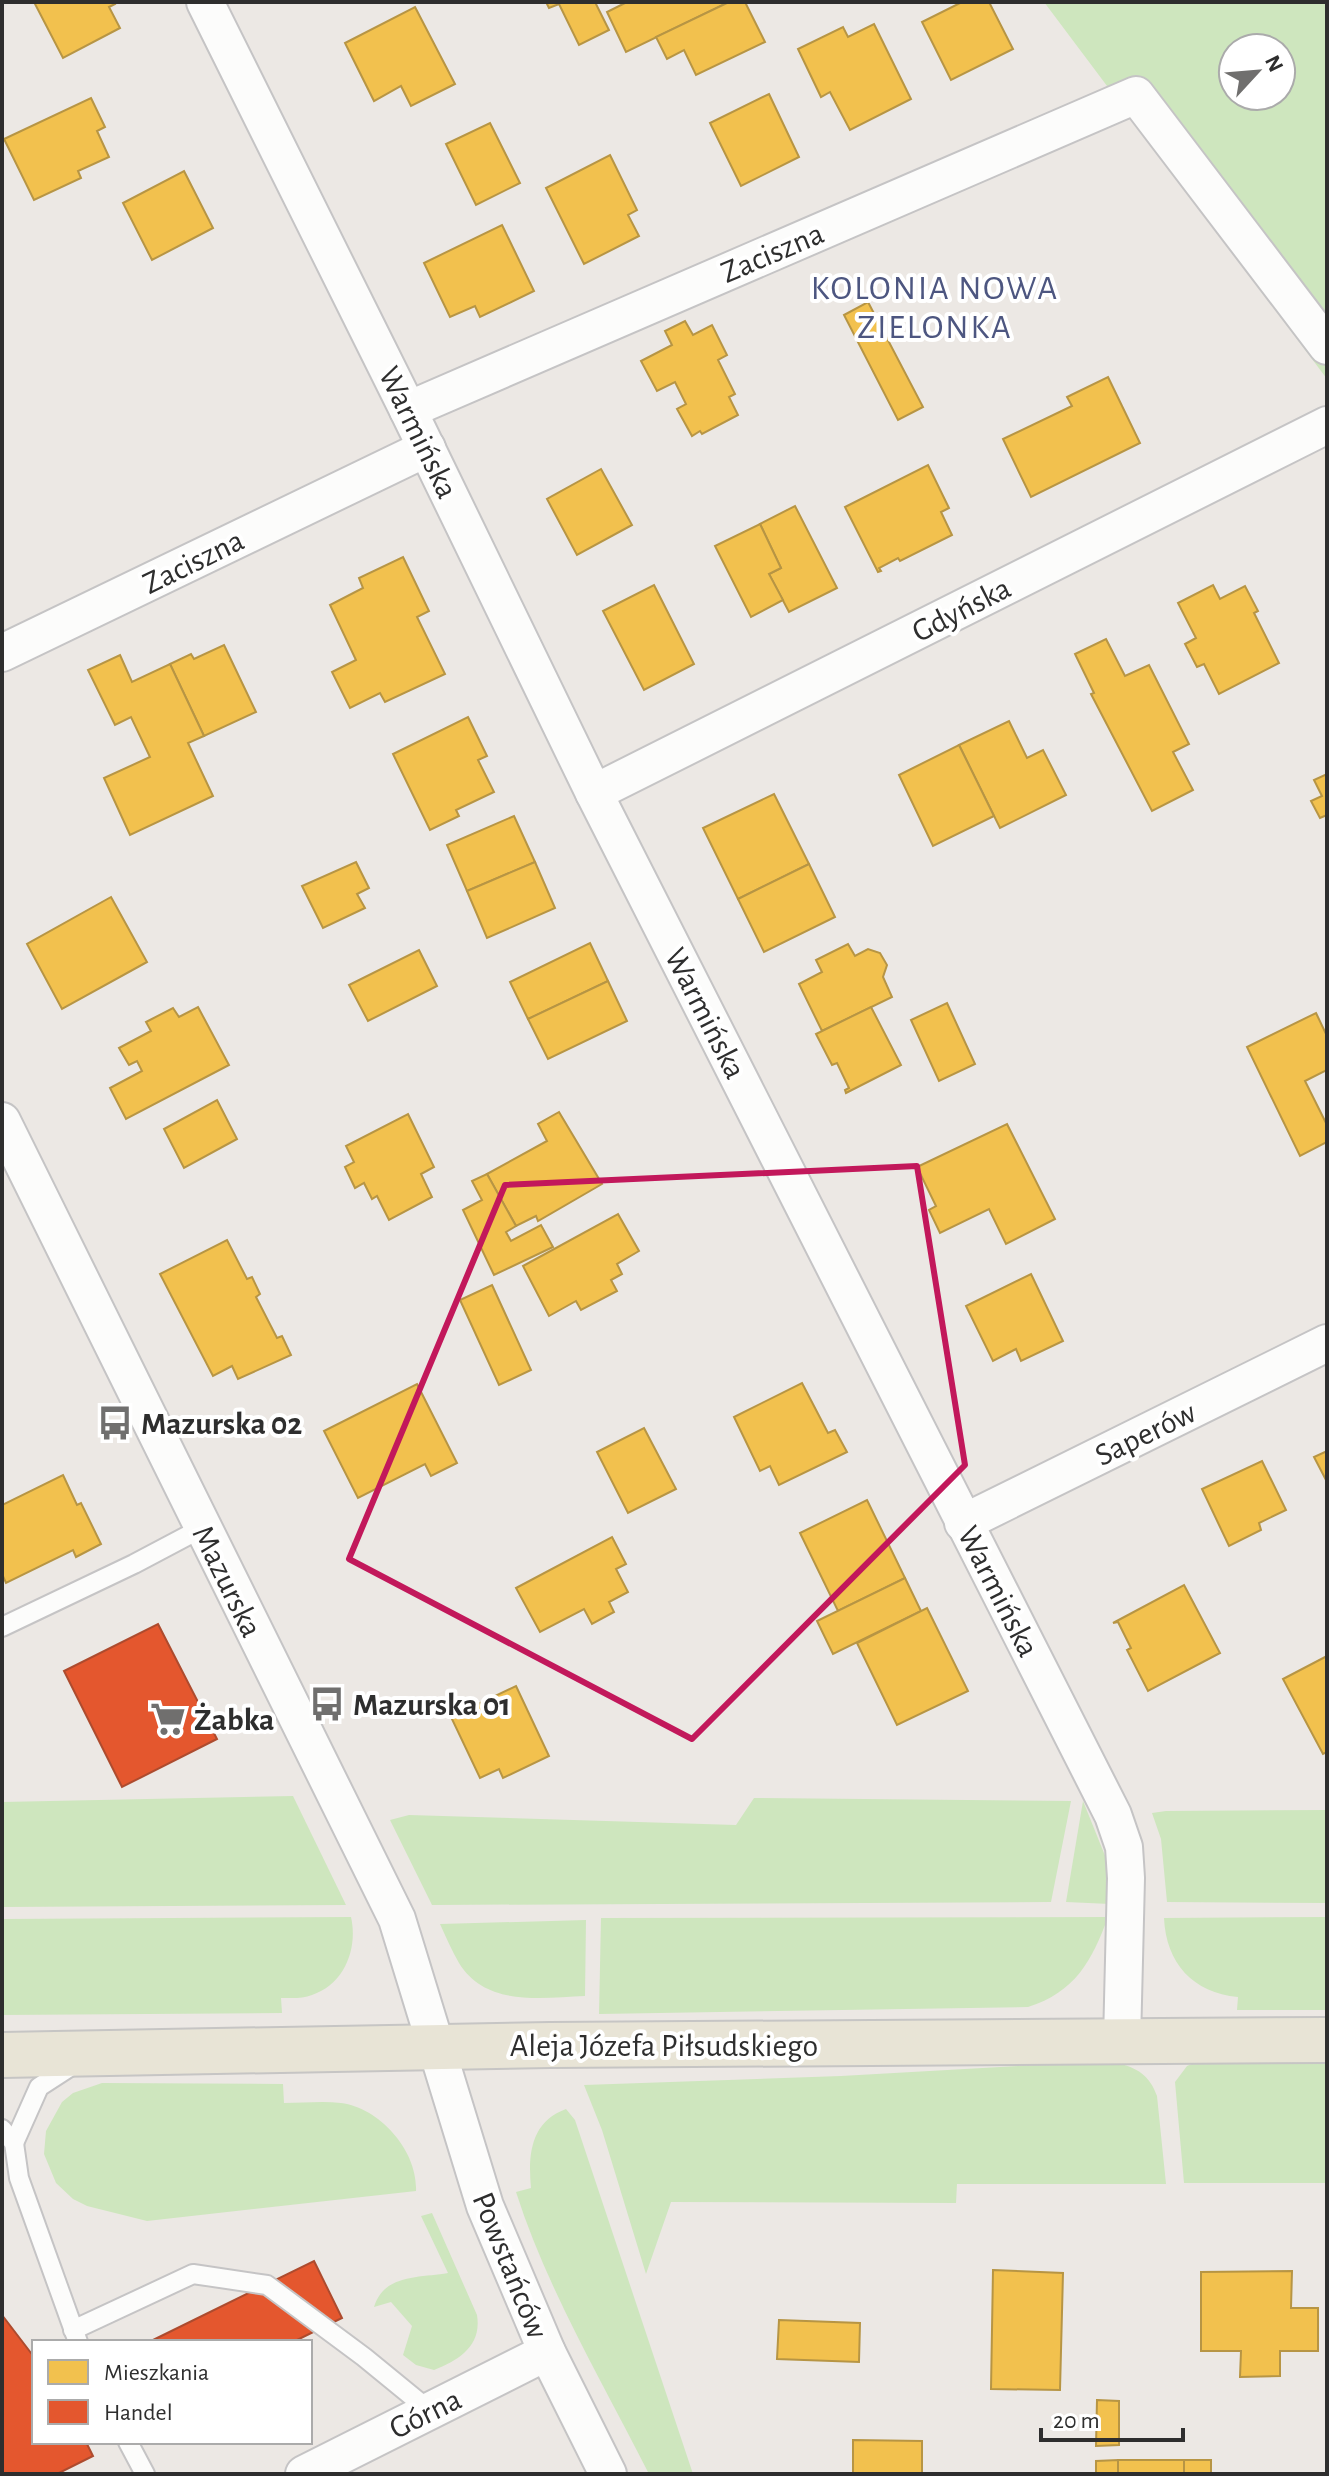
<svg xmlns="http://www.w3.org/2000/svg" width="1329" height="2476" viewBox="0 0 1329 2476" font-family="'Alegreya Sans',sans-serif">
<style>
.green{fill:#cee6be;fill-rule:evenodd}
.homes{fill:#f2c14e;stroke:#b79544;stroke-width:2}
.shops{fill:#e4572e;stroke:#ad4b2e;stroke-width:2}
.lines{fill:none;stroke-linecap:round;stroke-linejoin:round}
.service-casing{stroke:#c5c4c5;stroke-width:22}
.minor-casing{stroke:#c5c4c5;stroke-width:40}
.primary-casing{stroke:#c6c5c4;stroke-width:48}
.service{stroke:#fcfcfb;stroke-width:18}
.minor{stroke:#fcfcfb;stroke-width:36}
.primary{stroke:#e8e4d6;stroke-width:44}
.marked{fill:none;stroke:#c2185b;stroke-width:6;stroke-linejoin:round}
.labels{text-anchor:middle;stroke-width:8;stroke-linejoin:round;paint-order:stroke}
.street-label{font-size:32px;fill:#2e2e2e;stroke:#fff}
.poi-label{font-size:32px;font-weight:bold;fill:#2e2e2e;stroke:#fff;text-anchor:start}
.neighbourhood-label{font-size:34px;letter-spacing:2px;fill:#4d5680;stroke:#fff}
</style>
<rect width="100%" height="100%" fill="#ece8e4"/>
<g class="green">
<path d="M 1044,2 L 1327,2 L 1327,379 ZM 1233,48 L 1281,48 L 1281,96 L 1233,96 Z"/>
<path d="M 293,1796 L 346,1905 L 2,1907 L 2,1802 Z"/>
<path d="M 754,1798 L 1071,1801 L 1051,1902 L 432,1905 L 390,1820 L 409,1815 L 736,1825 Z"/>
<path d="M 1083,1801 L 1110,1868 L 1110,1904 L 1066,1902 Z"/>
<path d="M 1327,1810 L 1327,1903 L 1167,1902 L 1161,1839 L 1152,1813 L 1166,1811 Z"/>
<path d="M 351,1917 C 358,1948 345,1984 312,1995 C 303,1999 291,1998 281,1998 L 282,2013 L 2,2015 L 2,1919 Z"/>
<path d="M 1108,1917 C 1092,1961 1075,1992 1028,2007 L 599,2014 L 601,1918 Z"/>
<path d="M 1327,1917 L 1327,2010 L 1237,2010 L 1238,1997 C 1193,1993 1166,1963 1164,1918 Z"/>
<path d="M 586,1920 L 585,1996 C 542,1998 486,2007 459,1963 C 452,1951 446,1937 440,1924 Z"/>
<path d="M 1199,2061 L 1327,2062 L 1327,2183 L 1184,2183 L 1175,2082 L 1187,2066 Z"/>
<path d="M 1116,2063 C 1137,2067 1150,2076 1157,2096 L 1166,2184 L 957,2184 L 956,2203 L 671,2202 L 646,2274 L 602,2130 L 584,2085 L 841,2076 L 1053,2064 Z"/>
<path d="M 102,2083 L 283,2084 L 284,2103 C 303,2103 323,2101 341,2103 C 380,2108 418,2151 416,2191 L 147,2221 L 87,2206 L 73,2199 L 56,2183 L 44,2154 L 46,2131 L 62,2102 L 73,2093 Z"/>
<path d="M 566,2109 L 575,2120 L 693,2474 L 649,2474 C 603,2383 547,2289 516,2192 L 531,2188 C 528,2156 530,2122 566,2109 Z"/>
<path d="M 432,2213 L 477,2315 C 482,2346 459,2360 434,2370 L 416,2365 L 403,2355 L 412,2326 L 391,2302 L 374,2307 C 384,2274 419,2278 448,2273 L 421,2216 Z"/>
</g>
<g class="homes">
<path d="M 34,2 L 114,2 L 115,4 L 109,7 L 120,28 L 63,58 Z"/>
<path d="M 546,2 L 595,2 L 609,30 L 579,45 L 559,4 L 549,8 Z"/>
<path d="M 627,2 L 729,2 L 626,52 L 607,12 Z"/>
<path d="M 729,2 L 745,2 L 765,42 L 696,75 L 684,50 L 667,59 L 656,37 Z"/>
<path d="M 962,2 L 989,2 L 1013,49 L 951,80 L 922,22 Z"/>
<path d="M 415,7 L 455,84 L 411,106 L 401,86 L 374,101 L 345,43 Z"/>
<path d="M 874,24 L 911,99 L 850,130 L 830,92 L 821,97 L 798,49 L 843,27 L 848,37 Z"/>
<path d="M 769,94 L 799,157 L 741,186 L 710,123 Z"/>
<path d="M 91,98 L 105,127 L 97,131 L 109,157 L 78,171 L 81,178 L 34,200 L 4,139 Z"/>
<path d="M 490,123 L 520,183 L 476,205 L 446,144 Z"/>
<path d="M 610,155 L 637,210 L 628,215 L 639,236 L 584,264 L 546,188 Z"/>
<path d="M 184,171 L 213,228 L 152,260 L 123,203 Z"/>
<path d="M 502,225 L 534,291 L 480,317 L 475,306 L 450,317 L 424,263 Z"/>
<path d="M 868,302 L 923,407 L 898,420 L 844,315 Z"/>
<path d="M 685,321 L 693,335 L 712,325 L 727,355 L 718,360 L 735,394 L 729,397 L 738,415 L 702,434 L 700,431 L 692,436 L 677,409 L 686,404 L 675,382 L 657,391 L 641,361 L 672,345 L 665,331 Z"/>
<path d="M 1108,377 L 1140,443 L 1031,497 L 1003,439 L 1072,406 L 1067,397 Z"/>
<path d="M 928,465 L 949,508 L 941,512 L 952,535 L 900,561 L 898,558 L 879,568 L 881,571 L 878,572 L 845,507 Z"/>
<path d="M 601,469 L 632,525 L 577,555 L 547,499 Z"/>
<path d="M 795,506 L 837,588 L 789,612 L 769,574 L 781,568 L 760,524 Z"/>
<path d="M 760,524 L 781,568 L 769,574 L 783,600 L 751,617 L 715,546 Z"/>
<path d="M 403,557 L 429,611 L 417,617 L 445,674 L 385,702 L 380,693 L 350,708 L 332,672 L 356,660 L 330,605 L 363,588 L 359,578 Z"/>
<path d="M 654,585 L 694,664 L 644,690 L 603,611 Z"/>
<path d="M 1213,585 L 1220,599 L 1245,586 L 1258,611 L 1254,613 L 1279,663 L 1219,694 L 1204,664 L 1197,667 L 1185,644 L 1196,638 L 1178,603 Z"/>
<path d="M 1106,639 L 1125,676 L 1149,665 L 1189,744 L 1173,752 L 1193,790 L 1152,811 L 1091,694 L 1094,693 L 1075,654 Z"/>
<path d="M 224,645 L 256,712 L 204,736 L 170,664 L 191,654 L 194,659 Z"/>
<path d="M 120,655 L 132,682 L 170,664 L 204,736 L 188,743 L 213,796 L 130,835 L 104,778 L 150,757 L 131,717 L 115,725 L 88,670 Z"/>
<path d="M 468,717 L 487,756 L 478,760 L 494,792 L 456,810 L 459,816 L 430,830 L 393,754 Z"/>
<path d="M 1009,721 L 1027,758 L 1043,750 L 1066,795 L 1000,828 L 959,745 Z"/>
<path d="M 959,745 L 994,816 L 933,846 L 899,775 Z"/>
<path d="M 1327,774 L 1327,815 L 1320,818 L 1311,801 L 1322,796 L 1314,780 Z"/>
<path d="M 774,794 L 809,864 L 738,899 L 703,828 Z"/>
<path d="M 514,816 L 535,862 L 467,891 L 447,845 Z"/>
<path d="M 356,862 L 369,888 L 357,894 L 365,908 L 323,928 L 302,886 Z"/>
<path d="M 535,862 L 555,908 L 487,938 L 467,891 Z"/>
<path d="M 809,864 L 835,917 L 764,952 L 738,899 Z"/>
<path d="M 111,897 L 147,962 L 62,1009 L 27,944 Z"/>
<path d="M 590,943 L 608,981 L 528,1019 L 510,982 Z"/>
<path d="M 848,944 L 855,956 L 868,949 L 880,953 L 887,965 L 883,977 L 892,997 L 822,1031 L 799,984 L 822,972 L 816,960 Z"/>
<path d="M 419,950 L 437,986 L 368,1021 L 349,985 Z"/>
<path d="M 608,981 L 627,1021 L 548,1059 L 528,1019 Z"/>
<path d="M 947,1003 L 975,1064 L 939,1081 L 911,1020 Z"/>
<path d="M 198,1007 L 229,1065 L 126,1119 L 110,1088 L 142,1071 L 137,1061 L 129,1065 L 119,1048 L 151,1031 L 146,1022 L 173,1008 L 179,1017 Z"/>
<path d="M 871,1007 L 901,1065 L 846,1093 L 845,1090 L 849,1088 L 837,1063 L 832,1065 L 816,1034 Z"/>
<path d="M 1316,1013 L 1327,1036 L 1327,1070 L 1305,1081 L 1327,1125 L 1327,1142 L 1300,1156 L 1247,1047 Z"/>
<path d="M 217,1100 L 237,1139 L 184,1168 L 164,1129 Z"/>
<path d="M 559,1112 L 602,1184 L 538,1221 L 536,1216 L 516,1226 L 487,1174 L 547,1141 L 538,1124 Z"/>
<path d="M 408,1114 L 434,1167 L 421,1174 L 432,1197 L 389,1220 L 377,1196 L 372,1199 L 364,1183 L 355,1188 L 345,1167 L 354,1162 L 346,1146 Z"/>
<path d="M 1007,1124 L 1055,1219 L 1006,1244 L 989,1209 L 940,1233 L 929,1210 L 936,1206 L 917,1167 Z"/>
<path d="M 487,1174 L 516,1226 L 506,1232 L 511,1241 L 541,1225 L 553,1247 L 494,1275 L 463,1210 L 482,1200 L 472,1181 Z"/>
<path d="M 618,1214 L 639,1251 L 617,1264 L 622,1274 L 611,1280 L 617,1291 L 581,1310 L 576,1301 L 549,1316 L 523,1266 Z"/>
<path d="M 227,1240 L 247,1279 L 252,1277 L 260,1294 L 256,1297 L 277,1338 L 282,1336 L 291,1355 L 238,1379 L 232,1366 L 213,1376 L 160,1274 Z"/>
<path d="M 1031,1274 L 1063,1341 L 1021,1361 L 1016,1349 L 993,1361 L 966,1306 Z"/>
<path d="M 492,1285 L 531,1370 L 499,1385 L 460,1300 Z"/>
<path d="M 802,1383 L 828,1433 L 835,1430 L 847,1452 L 779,1485 L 770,1466 L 760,1471 L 734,1417 Z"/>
<path d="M 417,1384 L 457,1463 L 431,1476 L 425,1464 L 358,1498 L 324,1431 Z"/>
<path d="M 644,1428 L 676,1489 L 628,1513 L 597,1452 Z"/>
<path d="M 1327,1451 L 1327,1479 L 1326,1480 L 1314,1457 Z"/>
<path d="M 1262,1461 L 1286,1510 L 1259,1523 L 1261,1530 L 1229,1546 L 1202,1489 Z"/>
<path d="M 63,1475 L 77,1505 L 81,1503 L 101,1544 L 76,1557 L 73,1550 L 6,1583 L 2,1574 L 2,1505 Z"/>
<path d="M 867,1500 L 905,1578 L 838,1611 L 800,1533 Z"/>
<path d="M 612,1537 L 626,1564 L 616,1569 L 628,1592 L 609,1602 L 614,1612 L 592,1624 L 584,1609 L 540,1632 L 516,1588 Z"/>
<path d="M 905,1578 L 921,1611 L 833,1654 L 817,1621 Z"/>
<path d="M 1184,1585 L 1220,1653 L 1148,1691 L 1127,1650 L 1131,1648 L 1118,1622 L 1113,1623 Z"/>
<path d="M 927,1608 L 968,1691 L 897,1725 L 857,1643 Z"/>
<path d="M 1327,1656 L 1327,1752 L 1323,1754 L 1283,1679 Z"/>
<path d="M 516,1686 L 549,1756 L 503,1778 L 499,1769 L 480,1778 L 451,1717 Z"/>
<path d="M 993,2270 L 1063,2273 L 1060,2390 L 991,2389 Z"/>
<path d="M 1292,2271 L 1291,2308 L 1318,2308 L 1318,2351 L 1280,2351 L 1280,2376 L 1240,2377 L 1241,2351 L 1201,2351 L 1201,2272 Z"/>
<path d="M 779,2320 L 860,2323 L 859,2362 L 777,2359 Z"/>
<path d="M 1097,2400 L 1119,2401 L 1119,2445 L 1096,2446 Z"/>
<path d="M 853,2440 L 922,2441 L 922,2474 L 853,2474 Z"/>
<rect x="1118" y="2460" width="66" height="14"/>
<path d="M 1118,2460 L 1118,2474 L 1096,2474 L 1096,2461 Z"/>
<rect x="1184" y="2460" width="27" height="14"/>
</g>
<g class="shops">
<path d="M 158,1624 L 217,1739 L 122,1787 L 64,1671 Z"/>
<path d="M 314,2261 L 342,2318 L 293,2342 L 149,2342 Z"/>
<path d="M 2,2315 L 31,2353 L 34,2351 L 34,2442 L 86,2442 L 93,2456 L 57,2474 L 2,2474 Z"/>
</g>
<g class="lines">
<g class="service-casing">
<g id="service">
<path d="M 2,1627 L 134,1564 L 202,1528"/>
<path d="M 2,2129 L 14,2143 L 19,2178 L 78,2342"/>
<path d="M 14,2143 L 39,2087 L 76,2063"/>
<path d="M 73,2330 L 193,2274 L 267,2285 L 364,2357 L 430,2411"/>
<path d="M 128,2442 L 145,2474"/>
</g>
</g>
<g class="minor-casing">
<g id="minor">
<path d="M 205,2 L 408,410 L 594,793 L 1113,1815 L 1124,1847 L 1126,1878 L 1122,2042"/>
<path d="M 408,410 L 1136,95 L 1327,346"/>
<path d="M 2,653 L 427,448"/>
<path d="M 594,793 L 1327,425"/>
<path d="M 2,1121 L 397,1919 L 485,2206 L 547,2352 L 608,2474"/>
<path d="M 963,1523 L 1327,1343"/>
<path d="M 304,2474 L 547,2352"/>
</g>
</g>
<g class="primary-casing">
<path id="primary" d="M 2,2055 L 550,2045 L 1327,2040"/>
</g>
<use href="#service" class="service"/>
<use href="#minor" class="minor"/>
<use href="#primary" class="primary"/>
</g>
<path class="marked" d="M 917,1166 L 965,1465 L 692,1739 L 349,1559 L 505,1185 Z"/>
<defs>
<g id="bus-bare" transform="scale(2.76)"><path d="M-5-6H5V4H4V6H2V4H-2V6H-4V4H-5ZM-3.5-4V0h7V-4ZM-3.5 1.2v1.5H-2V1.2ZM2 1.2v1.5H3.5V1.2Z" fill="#706f6e" stroke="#fff" stroke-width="2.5" paint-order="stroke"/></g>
<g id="supermarket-bare" transform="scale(2.76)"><path d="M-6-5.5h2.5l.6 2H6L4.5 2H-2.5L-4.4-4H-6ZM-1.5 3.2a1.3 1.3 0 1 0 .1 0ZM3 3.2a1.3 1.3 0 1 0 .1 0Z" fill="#706f6e" stroke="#fff" stroke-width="2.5" paint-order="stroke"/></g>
</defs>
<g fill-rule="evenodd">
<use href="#bus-bare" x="115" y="1423"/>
<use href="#bus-bare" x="327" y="1704"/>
<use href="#supermarket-bare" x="168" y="1719"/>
</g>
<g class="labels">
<g class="street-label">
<text transform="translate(772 252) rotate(-23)" y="11">Zaciszna</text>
<text transform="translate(419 432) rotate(64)" y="11">Warmińska</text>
<text transform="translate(193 561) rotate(-26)" y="11">Zaciszna</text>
<text transform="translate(961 609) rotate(-27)" y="11">Gdyńska</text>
<text transform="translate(706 1013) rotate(63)" y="11">Warmińska</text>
<text transform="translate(1145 1433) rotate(-26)" y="11">Saperów</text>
<text transform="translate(228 1581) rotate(64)" y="11">Mazurska</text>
<text transform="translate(999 1591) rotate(63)" y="11">Warmińska</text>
<text x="664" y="2056">Aleja Józefa Piłsudskiego</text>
<text transform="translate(511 2265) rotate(68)" y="11">Powstańców</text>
<text transform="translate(425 2413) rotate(-26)" y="11">Górna</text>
</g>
<g class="poi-label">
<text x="141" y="1434">Mazurska 02</text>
<text x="353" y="1715">Mazurska 01</text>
<text x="194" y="1730">Żabka</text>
</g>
<g class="neighbourhood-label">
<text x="935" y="299">KOLONIA NOWA<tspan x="935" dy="39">ZIELONKA</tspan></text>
</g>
</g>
<rect width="1329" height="2476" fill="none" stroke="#2e2e2e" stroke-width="8"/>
<rect x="32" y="2340" width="280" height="104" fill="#ffffff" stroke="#ababab" stroke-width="2"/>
<rect x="48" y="2360" width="40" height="24" fill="#f2c14e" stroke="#ababab" stroke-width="2"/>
<text x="104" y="2380" font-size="24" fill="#2e2e2e">Mieszkania</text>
<rect x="48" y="2400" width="40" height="24" fill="#e4572e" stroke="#ababab" stroke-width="2"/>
<text x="104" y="2420" font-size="24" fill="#2e2e2e">Handel</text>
<g transform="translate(1257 72) rotate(64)"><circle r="38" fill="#ffffff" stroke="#ababab" stroke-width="2"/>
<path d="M0-6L14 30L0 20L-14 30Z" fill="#706f6e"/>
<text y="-12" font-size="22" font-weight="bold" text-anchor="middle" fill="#2e2e2e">N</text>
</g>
<path d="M1041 2428v12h142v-12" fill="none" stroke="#2e2e2e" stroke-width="4"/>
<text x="1053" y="2428" font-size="24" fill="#2e2e2e" stroke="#ffffff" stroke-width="6" paint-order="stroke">20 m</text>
</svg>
